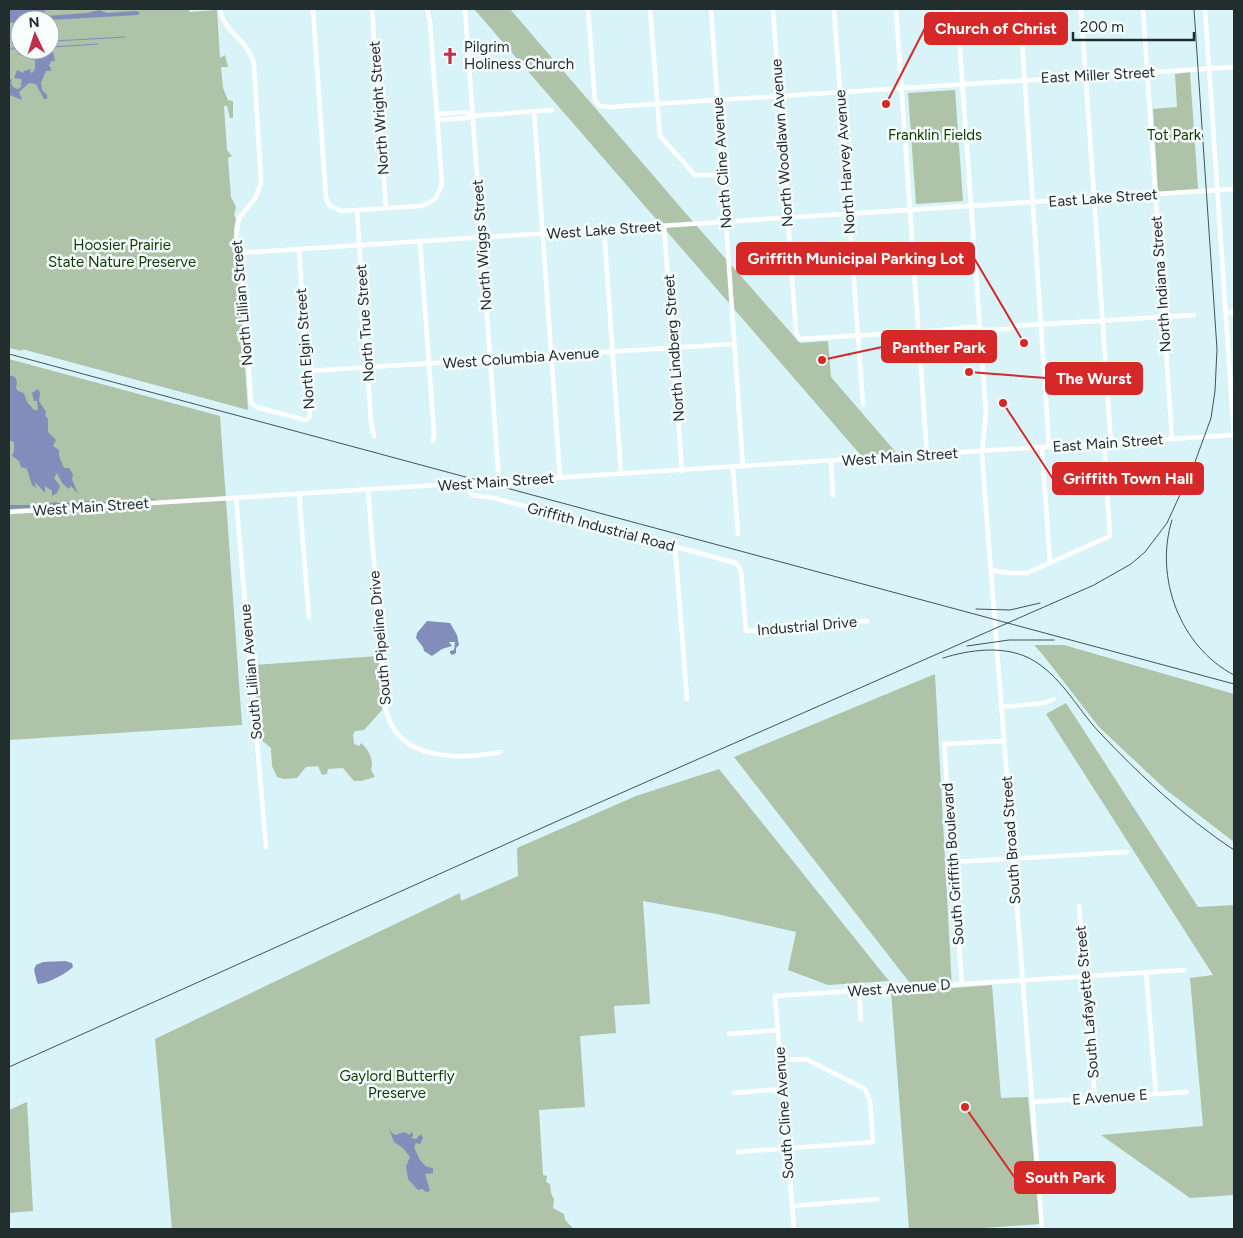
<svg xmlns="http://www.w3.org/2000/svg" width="1243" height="1238" viewBox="0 0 1243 1238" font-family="Figtree,sans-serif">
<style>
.green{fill:#afc3a9;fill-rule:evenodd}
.water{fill:#838dbb}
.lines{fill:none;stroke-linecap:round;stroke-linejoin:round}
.stream{stroke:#838dbb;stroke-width:1}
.minor{stroke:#fff;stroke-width:4.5}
.rail{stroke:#455354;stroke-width:1}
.labels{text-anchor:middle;stroke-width:5;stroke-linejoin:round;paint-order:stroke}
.poi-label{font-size:15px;fill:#222d2e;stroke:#f7fcfd;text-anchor:start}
.street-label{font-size:15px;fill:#222d2e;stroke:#f7fcfd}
.park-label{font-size:15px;fill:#0d3a00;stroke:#f7fcfd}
.leader{fill:none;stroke:#d62828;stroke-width:2}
.callout-dot{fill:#d62828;stroke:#f7fcfd;stroke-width:2}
.callout{fill:#d62828;stroke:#d62828;stroke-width:2}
.callout-label{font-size:16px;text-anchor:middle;font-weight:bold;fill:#fff}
</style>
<rect width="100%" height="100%" fill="#d8f4f8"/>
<g class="green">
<path d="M 9,9 L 189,9 L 189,12 L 217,10 L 220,58 L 225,55 L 228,67 L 221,67 L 223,88 L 228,100 L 233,101 L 233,118 L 230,118 L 227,106 L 224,106 L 227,150 L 232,156 L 228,158 L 231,197 L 236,207 L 234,215 L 236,219 L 234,228 L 237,276 L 239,280 L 248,410 L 22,349 L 23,351 L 9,348 ZM 20,20 L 50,20 L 50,50 L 20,50 Z"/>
<path d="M 474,9 L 510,9 L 695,224 L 800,343 L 828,341 L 831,377 L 900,457 L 864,459 Z"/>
<path d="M 1190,72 L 1198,189 L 1158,192 L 1153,109 L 1177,107 L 1175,74 Z"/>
<path d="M 955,90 L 963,201 L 916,204 L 908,93 Z"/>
<path d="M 9,359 L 220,416 L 242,725 L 9,740 Z"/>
<path d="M 1034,645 L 1064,645 L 1234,694 L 1234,842 L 1165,789 L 1099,727 L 1043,655 Z"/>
<path d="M 378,656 L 382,710 L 364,730 L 355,731 L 353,735 L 354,744 L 359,746 L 361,743 C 369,750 374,760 371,770 L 375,777 L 361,781 L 354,781 L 343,768 L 328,769 L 327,774 L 322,775 L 318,766 L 306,767 L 297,778 L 284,779 L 277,777 L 272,766 L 271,748 L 259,738 L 253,665 Z"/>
<path d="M 935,674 L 952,988 L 992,985 L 1001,1098 L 1028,1097 L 1040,1224 L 969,1229 L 909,1229 L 891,991 L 930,988 L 913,987 L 734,757 Z"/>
<path d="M 1066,703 L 1198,907 L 1234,905 L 1234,1195 L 1190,1198 L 1101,1135 L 1203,1126 L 1190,978 L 1213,975 L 1046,714 Z"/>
<path d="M 719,769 L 889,981 L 828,985 L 788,970 L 796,932 L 717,914 L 643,901 L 650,1004 L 614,1006 L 616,1033 L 580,1036 L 585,1107 L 539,1110 L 543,1175 L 547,1176 L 546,1182 L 550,1184 L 551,1193 L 554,1199 L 553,1208 L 564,1214 L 565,1220 L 574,1229 L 172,1229 L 155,1039 L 460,893 L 461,901 L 518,876 L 517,848 L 636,796 Z"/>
<path d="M 27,1102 L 33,1211 L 9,1213 L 9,1110 Z"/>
</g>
<g class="water">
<path d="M 9,9 L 48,9 L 43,12 L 45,16 L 87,13 L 99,10 L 107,13 L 137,11 L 140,13 L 138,15 L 50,20 L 20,20 L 20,22 L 9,23 Z"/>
<path d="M 50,39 L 55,41 L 51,44 L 52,45 L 49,51 L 53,52 L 55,61 L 51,61 L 49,66 L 51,68 L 51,71 L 46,71 L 41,83 L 42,90 L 47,95 L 47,99 L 44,99 L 36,84 L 29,83 L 19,92 L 22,100 L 10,95 L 9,80 L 12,79 L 11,83 L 13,87 L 18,89 L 22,86 L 20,84 L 22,82 L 21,79 L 14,78 L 17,70 L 23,73 L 24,71 L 31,69 L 30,72 L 32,73 L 35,69 L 35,61 L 30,56 L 16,54 L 34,51 L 34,50 L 50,50 Z"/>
<path d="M 9,375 L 15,377 L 17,382 L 16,388 L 18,391 L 24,393 L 27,402 L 34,410 L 38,410 L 37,401 L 34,401 L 32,393 L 38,389 L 40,393 L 39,401 L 46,412 L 45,415 L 48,419 L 48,432 L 56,440 L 53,446 L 59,450 L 59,456 L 64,468 L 69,468 L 73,474 L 72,479 L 78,494 L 71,486 L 69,489 L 62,483 L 57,473 L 54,478 L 60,486 L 57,493 L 52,496 L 52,491 L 45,486 L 45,493 L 35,482 L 36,488 L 32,485 L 27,469 L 21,467 L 19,461 L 12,456 L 14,451 L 14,442 L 9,440 Z"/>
<path d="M 151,499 L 157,500 L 9,509 L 9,505 L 44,505 L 55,502 L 62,504 L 82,501 L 104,502 Z"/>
<path d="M 427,621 L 450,623 L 457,635 L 459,645 L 456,648 L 456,653 L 452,655 L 450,653 L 450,651 L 454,650 L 455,642 L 449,642 L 452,646 L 442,649 L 432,656 L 424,651 L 423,647 L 416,638 L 417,633 Z"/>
<path d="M 65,961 L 72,963 L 73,967 C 65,974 49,983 38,984 L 37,982 L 34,970 L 36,965 L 43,962 Z"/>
<path d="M 388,1126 L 391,1132 L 395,1135 L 404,1132 L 410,1135 L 412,1131 L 413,1136 L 411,1138 L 416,1139 L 421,1134 L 423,1138 L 420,1144 L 416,1143 L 414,1147 C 418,1156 422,1168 433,1168 L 433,1173 L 425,1174 L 430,1191 L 426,1192 L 422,1189 L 418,1190 L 408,1179 L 406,1166 L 410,1157 L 403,1148 L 394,1142 Z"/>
</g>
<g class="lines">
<g class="stream">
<path d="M 55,41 L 125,37"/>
<path d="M 52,47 L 98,44"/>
<path d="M 12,49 L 20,48"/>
<path d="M 9,51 L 17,43 L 20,43"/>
</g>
<g class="minor">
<path d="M 220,9 C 224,34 249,39 254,65 L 261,182 L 256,197 L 239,218 L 236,236 L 241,266 L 251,402 L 256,407 L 305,420 L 309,418 L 310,414 L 299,249"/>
<path d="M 313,9 L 326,198 L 330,206 L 341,211 L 421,206 L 429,203 L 436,198 L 442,184 L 430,22 L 427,9"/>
<path d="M 372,9 L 386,208"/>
<path d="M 465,9 L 499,482"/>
<path d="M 588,9 L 595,101 L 600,106 L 609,107 L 1234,67"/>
<path d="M 650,9 L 660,136 L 695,175 L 723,175"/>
<path d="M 711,9 L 743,467"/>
<path d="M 773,9 L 796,332 L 799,339 L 919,332 L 973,327 L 985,330 L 1008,329 L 1014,326 L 1194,315"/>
<path d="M 834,9 L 863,404"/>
<path d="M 896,9 L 927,455"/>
<path d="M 957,9 L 986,413 L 982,452 L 984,482 L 1042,1229"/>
<path d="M 1020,9 L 1049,447"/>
<path d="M 1081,9 L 1111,443"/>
<path d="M 1143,9 L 1172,439"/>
<path d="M 1205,9 L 1234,435"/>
<path d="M 534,111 L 560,478"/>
<path d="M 438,114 L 466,112 L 473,116"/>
<path d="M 438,120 L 466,118 L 473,116 L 552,110"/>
<path d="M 357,210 L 371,422 L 374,436"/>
<path d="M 664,226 L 682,471"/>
<path d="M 604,229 L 621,474"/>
<path d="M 420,241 L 434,433 L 433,441"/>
<path d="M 238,253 L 1234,189"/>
<path d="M 1226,313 L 1234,312"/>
<path d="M 307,371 L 734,344"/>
<path d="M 1042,448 L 1050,563"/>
<path d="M 831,461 L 833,495"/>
<path d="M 733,468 L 738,534"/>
<path d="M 469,484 L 470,492 L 472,495 L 494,498 L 736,563 L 739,567 L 741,572 L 746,631 L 867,621"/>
<path d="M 368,490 L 386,710 C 397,761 459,760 500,752"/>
<path d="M 299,494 L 309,617"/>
<path d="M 236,498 L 266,847"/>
<path d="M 9,512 L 1234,435"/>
<path d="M 675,546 L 687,699"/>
<path d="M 991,570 L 1009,573 L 1027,573 L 1110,536 L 1104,444"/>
<path d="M 1001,707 L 1044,703 L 1054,699"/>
<path d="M 953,862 L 1127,852"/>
<path d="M 1079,906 L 1095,1098"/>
<path d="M 1146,972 L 1156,1094"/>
<path d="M 962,984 L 944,744 L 1003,741"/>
<path d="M 859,991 L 861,1019"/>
<path d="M 729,1034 L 778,1030"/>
<path d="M 734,1093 L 782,1089"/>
<path d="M 1032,1102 L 1187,1092"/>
<path d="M 738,1152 L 873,1142 L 870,1101 L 865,1089 L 806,1059 L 780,1060"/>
<path d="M 792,1206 L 877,1199"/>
<path d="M 794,1229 L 775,996 L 1184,970"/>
</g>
<g class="rail">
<path d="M 9,354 L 1234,684"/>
<path d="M 1172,520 C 1154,577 1180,647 1234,675"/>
<path d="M 976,609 L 1010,610 L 1040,603"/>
<path d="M 967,646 L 1009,640 L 1054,640"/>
<path d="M 943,658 C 969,650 1002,645 1029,658 C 1060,674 1076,707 1099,732 C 1141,776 1184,817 1234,850"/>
<path d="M 9,1067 L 562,819 L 1094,585 L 1131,564 L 1145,552 L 1167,523 L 1195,462 L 1211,418 L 1215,391 L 1217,349 L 1194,9"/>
</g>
</g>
<defs>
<g id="church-bare" transform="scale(1.35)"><path d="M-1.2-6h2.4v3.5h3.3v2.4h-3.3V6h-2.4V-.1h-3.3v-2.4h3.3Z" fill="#c13049" stroke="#f7fcfd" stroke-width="2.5" paint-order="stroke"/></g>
</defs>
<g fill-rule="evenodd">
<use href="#church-bare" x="450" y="56"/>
</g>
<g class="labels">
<g class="poi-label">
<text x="464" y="52">Pilgrim<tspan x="464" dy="17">Holiness Church</tspan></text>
</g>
<g class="street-label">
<text transform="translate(1098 75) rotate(-3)" y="5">East Miller Street</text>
<text transform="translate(379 108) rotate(-94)" y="5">North Wright Street</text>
<text transform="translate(782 143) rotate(-94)" y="5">North Woodlawn Avenue</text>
<text transform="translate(845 162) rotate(-94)" y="5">North Harvey Avenue</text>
<text transform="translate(722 163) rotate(-94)" y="5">North Cline Avenue</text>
<text transform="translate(1103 198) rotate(-4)" y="5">East Lake Street</text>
<text transform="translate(604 230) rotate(-4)" y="5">West Lake Street</text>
<text transform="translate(482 245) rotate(-94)" y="5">North Wiggs Street</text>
<text transform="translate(1161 284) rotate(-94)" y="5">North Indiana Street</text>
<text transform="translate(242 303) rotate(-95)" y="5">North Lillian Street</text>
<text transform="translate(365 323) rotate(-94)" y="5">North True Street</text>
<text transform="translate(674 348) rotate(-94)" y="5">North Lindberg Street</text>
<text transform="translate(305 349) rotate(-94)" y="5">North Elgin Street</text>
<text transform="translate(521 358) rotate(-4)" y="5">West Columbia Avenue</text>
<text transform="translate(1108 443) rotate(-4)" y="5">East Main Street</text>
<text transform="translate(900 457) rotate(-4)" y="5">West Main Street</text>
<text transform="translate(496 482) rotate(-4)" y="5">West Main Street</text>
<text transform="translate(91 507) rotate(-4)" y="5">West Main Street</text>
<text transform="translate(601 527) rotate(15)" y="5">Griffith Industrial Road</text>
<text transform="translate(807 626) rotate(-5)" y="5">Industrial Drive</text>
<text transform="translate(380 638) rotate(-95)" y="5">South Pipeline Drive</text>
<text transform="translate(251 672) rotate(-95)" y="5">South Lillian Avenue</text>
<text transform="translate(1011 840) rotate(-94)" y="5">South Broad Street</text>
<text transform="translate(953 864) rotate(-94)" y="5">South Griffith Boulevard</text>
<text transform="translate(899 988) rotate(-4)" y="5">West Avenue D</text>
<text transform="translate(1087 1002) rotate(-95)" y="5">South Lafayette Street</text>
<text transform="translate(1110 1097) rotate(-4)" y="5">E Avenue E</text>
<text transform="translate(784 1113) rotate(-94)" y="5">South Cline Avenue</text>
</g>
<g class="park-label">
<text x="935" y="140">Franklin Fields</text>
<text x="1174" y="140">Tot Park</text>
<text x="122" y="250">Hoosier Prairie<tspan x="122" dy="17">State Nature Preserve</tspan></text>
<text x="397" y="1081">Gaylord Butterfly<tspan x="397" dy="17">Preserve</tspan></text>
</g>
</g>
<path class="leader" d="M886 104L925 28M1024 343L974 258M822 360L882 347M969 372L1046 378M1003 403L1053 479M965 1107L1015 1178"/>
<g class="callout-dot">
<circle cx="886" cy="104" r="5"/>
<circle cx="1024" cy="343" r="5"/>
<circle cx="822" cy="360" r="5"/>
<circle cx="969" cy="372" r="5"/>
<circle cx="1003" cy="403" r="5"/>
<circle cx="965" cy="1107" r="5"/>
</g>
<g class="callout">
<rect x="925" y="13" width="142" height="31" rx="5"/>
<rect x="737" y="243" width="237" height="31" rx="5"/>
<rect x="882" y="331" width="114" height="31" rx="5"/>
<rect x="1046" y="363" width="96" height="31" rx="5"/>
<rect x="1053" y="463" width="150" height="31" rx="5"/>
<rect x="1015" y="1162" width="100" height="31" rx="5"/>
</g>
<g class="callout-label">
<text x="996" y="34">Church of Christ</text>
<text x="856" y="264">Griffith Municipal Parking Lot</text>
<text x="939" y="353">Panther Park</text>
<text x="1094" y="384">The Wurst</text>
<text x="1128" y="484">Griffith Town Hall</text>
<text x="1065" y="1183">South Park</text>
</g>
<rect width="1243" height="1238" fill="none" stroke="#222d2e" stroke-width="20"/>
<g transform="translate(35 35) rotate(356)"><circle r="24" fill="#f7fcfd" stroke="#a2a9aa"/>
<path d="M0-4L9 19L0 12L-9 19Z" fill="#c13049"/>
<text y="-8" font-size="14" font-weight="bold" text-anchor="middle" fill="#222d2e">N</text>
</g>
<path d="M1073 32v8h121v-8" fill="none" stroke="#222d2e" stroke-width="2.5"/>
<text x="1080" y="32" font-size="15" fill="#222d2e" stroke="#f7fcfd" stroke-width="4" paint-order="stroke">200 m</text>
</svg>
